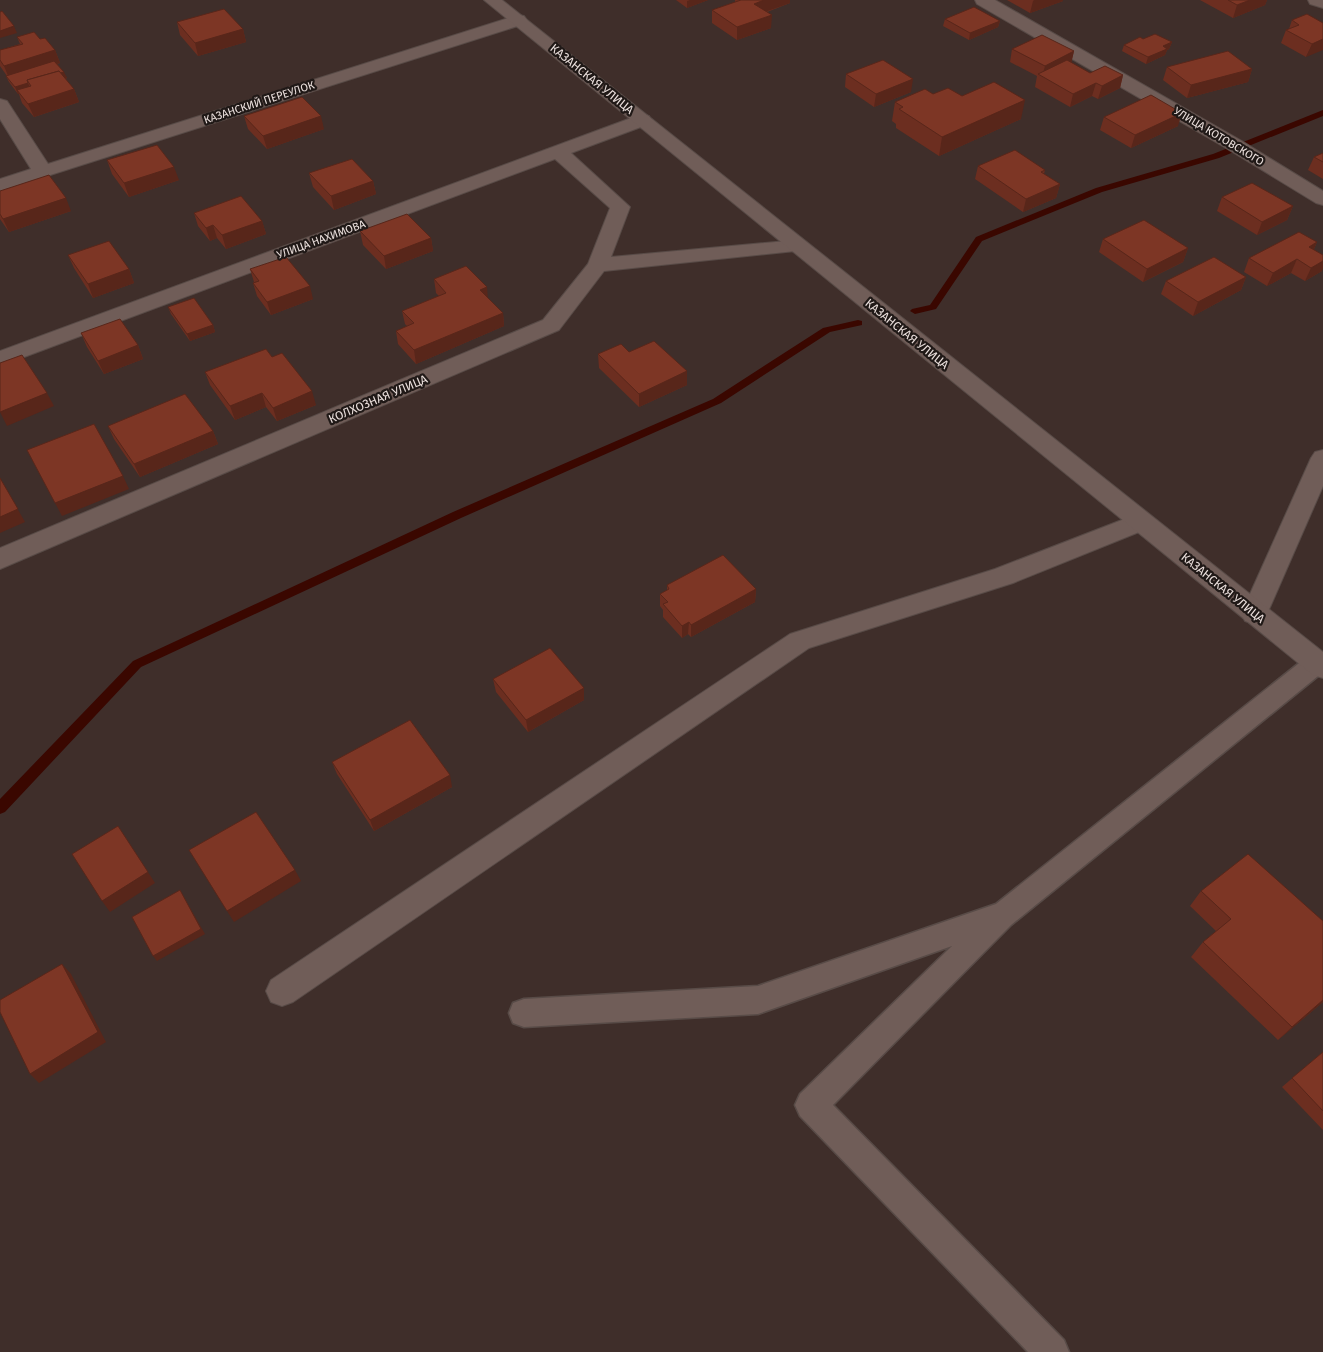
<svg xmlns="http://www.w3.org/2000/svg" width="1323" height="1352" viewBox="0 0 1323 1352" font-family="'Fira Sans',sans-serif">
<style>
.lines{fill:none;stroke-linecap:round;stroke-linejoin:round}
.stream{fill:#3a0700;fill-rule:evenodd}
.service-casing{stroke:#584b47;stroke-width:3}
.minor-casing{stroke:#584b47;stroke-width:2}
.tertiary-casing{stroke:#584b47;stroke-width:2}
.service{fill:#705d58;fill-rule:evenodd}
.minor{fill:#705d58;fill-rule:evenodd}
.tertiary{fill:#705d58;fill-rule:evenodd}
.wall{fill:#6c2e20}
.shaded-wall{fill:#58261a}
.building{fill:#7d3625;stroke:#58261a}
.labels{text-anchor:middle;stroke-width:4.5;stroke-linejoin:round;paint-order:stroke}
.far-street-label{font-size:11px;fill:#ebe0dd;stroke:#201917}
.street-label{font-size:12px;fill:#ebe0dd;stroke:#201917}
</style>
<rect width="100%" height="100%" fill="#3f2e2a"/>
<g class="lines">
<g class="stream">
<path d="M 1323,110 L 1323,116 L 1219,158 L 1102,192 L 982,241 L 936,309 L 915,314 L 910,311 L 912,309 L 930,305 L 976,237 L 1096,188 L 1213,154 Z"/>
<path d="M 858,320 L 862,321 L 862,325 L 830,332 L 721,403 L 461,518 L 141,667 L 5,812 L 0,814 L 0,799 L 133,661 L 453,512 L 713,399 L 823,328 Z"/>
</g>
<g class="service-casing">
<path id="service" d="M 1317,653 L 1323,655 L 1323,672 L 1011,925 L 833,1105 L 1064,1340 L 1069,1352 L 1028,1352 L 800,1116 L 795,1105 L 800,1094 L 952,946 L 758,1014 L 524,1027 L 513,1023 L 509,1013 L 513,1003 L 524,999 L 758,986 L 996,904 L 1308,656 Z"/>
</g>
<g class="minor-casing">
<g id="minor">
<path d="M 975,0 L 995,0 L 1240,140 L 1323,191 L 1323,205 L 1316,203 L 1226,148 L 977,4 Z"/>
<path d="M 1308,0 L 1323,0 L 1323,8 L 1310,4 Z"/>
<path d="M 518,15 L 524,16 L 527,20 L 524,24 L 0,191 L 0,179 L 31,169 L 0,119 L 0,99 L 7,101 L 48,164 Z"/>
<path d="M 642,114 L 649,116 L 651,120 L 649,124 L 571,153 L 630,207 L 611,257 L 798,240 L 805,242 L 808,246 L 805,250 L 604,271 L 559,330 L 0,569 L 0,548 L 543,320 L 588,264 L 610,208 L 555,159 L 0,366 L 0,351 Z"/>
<path d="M 1323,450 L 1323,486 L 1267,614 L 1263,621 L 1254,624 L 1245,621 L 1241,614 L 1311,458 L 1315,452 Z"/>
<path d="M 1140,513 L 1149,516 L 1153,522 L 1149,528 L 1013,583 L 809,648 L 293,1002 L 282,1006 L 271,1002 L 266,991 L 271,980 L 790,634 L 995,569 Z"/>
</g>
</g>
<g class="tertiary-casing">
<path id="tertiary" d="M 484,0 L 502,0 L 1323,652 L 1323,678 L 1313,675 Z"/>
</g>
<use href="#service" class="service"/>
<use href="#minor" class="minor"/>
<use href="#tertiary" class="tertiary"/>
</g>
<g class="wall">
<path d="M 676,0 L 708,0 L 687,8 Z"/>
<path d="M 735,0 L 790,0 L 790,3 L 767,12 L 771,28 L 737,40 L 712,23 L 712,10 L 735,2 Z"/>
<path d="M 1007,0 L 1063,0 L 1063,1 L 1030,13 Z"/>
<path d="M 1200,0 L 1267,0 L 1265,5 L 1233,18 Z"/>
<path d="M 945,19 L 1000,21 L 998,27 L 969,40 L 943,26 Z"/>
<path d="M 1292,20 L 1323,23 L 1306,57 L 1281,43 L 1286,30 L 1289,29 Z"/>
<path d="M 177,22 L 243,29 L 246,42 L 198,56 L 180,35 Z"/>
<path d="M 17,37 L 40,39 L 55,50 L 60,63 L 57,64 L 67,78 L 65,79 L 74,89 L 79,102 L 34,117 L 22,103 L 19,94 L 18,94 L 9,82 L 6,76 L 7,76 L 0,66 L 0,50 L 20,44 Z"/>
<path d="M 1143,39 L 1172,42 L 1169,49 L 1167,50 L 1165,55 L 1146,64 L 1122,51 L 1124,45 Z"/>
<path d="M 1012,49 L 1074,51 L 1071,63 L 1090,73 L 1123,75 L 1120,88 L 1098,99 L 1092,96 L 1070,107 L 1035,87 L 1037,76 L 1010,62 Z"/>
<path d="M 1167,67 L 1252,69 L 1248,82 L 1187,98 L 1163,80 Z"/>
<path d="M 846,74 L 911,92 L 874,107 L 845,87 Z"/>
<path d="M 933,94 L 962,96 L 1021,119 L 939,156 L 896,128 L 896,124 L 892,121 L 895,102 Z"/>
<path d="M 244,116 L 324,129 L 267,149 L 248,129 Z"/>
<path d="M 1104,117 L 1178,126 L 1131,148 L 1100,130 Z"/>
<path d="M 1323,153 L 1323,179 L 1308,170 L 1314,157 Z"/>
<path d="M 107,160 L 179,180 L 129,197 L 112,174 Z"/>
<path d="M 978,166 L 1045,170 L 1044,174 L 1060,184 L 1056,198 L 1023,212 L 975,179 Z"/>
<path d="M 309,173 L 373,181 L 376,194 L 334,210 L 313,187 Z"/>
<path d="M 0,191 L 71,211 L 9,232 L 0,219 Z"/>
<path d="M 1222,197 L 1293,206 L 1287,220 L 1257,235 L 1217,211 Z"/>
<path d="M 194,213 L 262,221 L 266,234 L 226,249 L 217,238 L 210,241 L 198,226 Z"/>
<path d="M 360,231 L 431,238 L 433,251 L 386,269 L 363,245 Z"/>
<path d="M 1103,239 L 1188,248 L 1183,262 L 1143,282 L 1099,252 Z"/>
<path d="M 1317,242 L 1314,249 L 1322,271 L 1305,281 L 1291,273 L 1267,286 L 1244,272 L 1249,258 Z"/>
<path d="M 68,255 L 129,269 L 134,283 L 93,298 L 74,268 Z"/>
<path d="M 250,269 L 313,299 L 271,315 L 257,296 L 253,283 L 254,282 Z"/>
<path d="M 1246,277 L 1241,290 L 1193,316 L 1161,294 L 1166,281 Z"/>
<path d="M 434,279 L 488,298 L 503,313 L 504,326 L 416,364 L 398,344 L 396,331 L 407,326 L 405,324 L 402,311 L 439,296 L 436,293 Z"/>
<path d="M 168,307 L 213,325 L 215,332 L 190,341 L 171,314 Z"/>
<path d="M 81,333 L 138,345 L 143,359 L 104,374 L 87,347 Z"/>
<path d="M 629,352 L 687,385 L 639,407 L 599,368 L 598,354 Z"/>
<path d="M 272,357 L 316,405 L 277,421 L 266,407 L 235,420 L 210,385 L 205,372 Z"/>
<path d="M 108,426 L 213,431 L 218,444 L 140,477 L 114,439 Z"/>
<path d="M 667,585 L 756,589 L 755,602 L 691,637 L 688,634 L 682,638 L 663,617 L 663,610 L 660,606 L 660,594 L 667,590 Z"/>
<path d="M 493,679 L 584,700 L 528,732 L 496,692 Z"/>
<path d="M 332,762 L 452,787 L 374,831 L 337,774 Z"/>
<path d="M 1201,891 L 1323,1002 L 1278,1040 L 1191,957 L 1203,942 L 1216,931 L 1190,906 Z"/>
<path d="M 1323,1052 L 1323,1130 L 1282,1087 Z"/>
</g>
<g class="shaded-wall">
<path d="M 690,0 L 708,0 L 687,8 L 687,1 Z"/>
<path d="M 764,0 L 790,0 L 790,3 L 754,16 L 754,4 Z"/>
<path d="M 1034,0 L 1063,0 L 1063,1 L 1030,13 L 1033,1 Z"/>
<path d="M 1250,0 L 1267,0 L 1265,5 L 1233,18 L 1237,5 Z"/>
<path d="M 772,15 L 771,28 L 737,40 L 737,27 Z"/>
<path d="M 1000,21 L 998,27 L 969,40 L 970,33 Z"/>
<path d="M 14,26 L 17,33 L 0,38 L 0,31 Z"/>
<path d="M 243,29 L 246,42 L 198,56 L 195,43 Z"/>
<path d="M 1323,39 L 1323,50 L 1306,57 L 1312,44 Z"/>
<path d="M 1172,42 L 1169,49 L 1167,50 L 1165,55 L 1146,64 L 1148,57 L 1163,46 Z"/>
<path d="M 55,50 L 60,63 L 9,78 L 4,66 Z"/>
<path d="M 1074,51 L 1071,64 L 1042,77 L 1045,66 Z"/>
<path d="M 1252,69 L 1248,82 L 1187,98 L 1191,85 Z"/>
<path d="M 64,72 L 67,78 L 33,89 L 31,86 Z"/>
<path d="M 1123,75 L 1120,88 L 1098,99 L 1102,86 Z"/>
<path d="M 913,79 L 911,92 L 874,107 L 876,94 Z"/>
<path d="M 28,83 L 31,90 L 17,90 L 19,94 L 18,94 L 15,87 Z"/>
<path d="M 1096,83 L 1092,96 L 1070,107 L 1073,94 Z"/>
<path d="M 74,89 L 79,102 L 34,117 L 28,104 Z"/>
<path d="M 1025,100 L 1021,119 L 939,156 L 942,137 Z"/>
<path d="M 1182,113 L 1178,126 L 1131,148 L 1135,135 Z"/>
<path d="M 321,116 L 324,129 L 267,149 L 263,136 Z"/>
<path d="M 174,167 L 179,180 L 129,197 L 124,183 Z"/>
<path d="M 373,181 L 376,194 L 334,210 L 331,196 Z"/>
<path d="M 1060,184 L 1056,198 L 1023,212 L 1026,199 Z"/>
<path d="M 66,198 L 71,211 L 9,232 L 3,219 Z"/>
<path d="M 1293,206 L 1287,220 L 1257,235 L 1262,222 Z"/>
<path d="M 262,221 L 266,234 L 226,249 L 222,235 Z"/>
<path d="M 213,225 L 217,238 L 210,241 L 206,228 Z"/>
<path d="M 431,238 L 433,251 L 386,269 L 384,256 Z"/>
<path d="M 1317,242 L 1311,256 L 1309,247 Z"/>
<path d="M 1188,248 L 1183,262 L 1143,282 L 1147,269 Z"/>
<path d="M 1297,259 L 1291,273 L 1267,286 L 1273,273 Z"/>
<path d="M 1323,261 L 1323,268 L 1322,271 L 1305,281 L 1311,268 Z"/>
<path d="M 129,269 L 134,283 L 93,298 L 88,284 Z"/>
<path d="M 1246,277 L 1241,290 L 1193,316 L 1198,302 Z"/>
<path d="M 310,286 L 313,299 L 271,315 L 267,302 Z"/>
<path d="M 487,287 L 488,300 L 480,290 Z"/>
<path d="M 503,313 L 504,326 L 416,364 L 414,350 Z"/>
<path d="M 213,325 L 215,332 L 190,341 L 187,334 Z"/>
<path d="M 138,345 L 143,359 L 104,374 L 98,361 Z"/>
<path d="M 687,371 L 687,385 L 639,407 L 639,394 Z"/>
<path d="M 312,391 L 316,405 L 277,421 L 273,408 Z"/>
<path d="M 47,393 L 54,406 L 7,426 L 0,412 Z"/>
<path d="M 262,393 L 266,407 L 235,420 L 230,406 Z"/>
<path d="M 213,431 L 218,444 L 140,477 L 134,464 Z"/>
<path d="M 123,476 L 129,489 L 62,516 L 55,503 Z"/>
<path d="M 0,478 L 25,522 L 0,533 Z"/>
<path d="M 756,589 L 755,602 L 691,637 L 691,625 Z"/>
<path d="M 689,622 L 688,634 L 682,638 L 682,626 Z"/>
<path d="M 584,688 L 584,700 L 528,732 L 526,720 Z"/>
<path d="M 450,775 L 452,787 L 374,831 L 370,820 Z"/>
<path d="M 295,870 L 301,881 L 234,922 L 227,911 Z"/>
<path d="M 148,872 L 155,883 L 110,912 L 102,901 Z"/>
<path d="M 183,896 L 205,934 L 157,961 L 153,956 Z"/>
<path d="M 62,964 L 71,974 L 106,1042 L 39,1083 L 30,1074 Z"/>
<path d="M 1323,1000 L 1323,1002 L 1278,1040 L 1292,1027 Z"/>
</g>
<g class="building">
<path d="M 741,0 L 764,0 L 754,4 L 772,15 L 737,27 L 712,10 Z"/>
<path d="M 1228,0 L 1250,0 L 1237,5 Z"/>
<path d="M 974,7 L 1000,21 L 970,33 L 945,19 Z"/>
<path d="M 224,9 L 243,29 L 195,43 L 177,22 Z"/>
<path d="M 2,11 L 14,26 L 0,31 L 0,12 Z"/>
<path d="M 1307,14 L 1323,23 L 1323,39 L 1312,44 L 1286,30 L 1299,25 L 1292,20 Z"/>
<path d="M 34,32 L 40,39 L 45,38 L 55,50 L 4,66 L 0,60 L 0,50 L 23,44 L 17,37 Z"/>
<path d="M 1155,34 L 1172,42 L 1163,46 L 1167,49 L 1148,57 L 1124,45 L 1140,37 L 1143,39 Z"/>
<path d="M 1042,35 L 1074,51 L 1045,66 L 1012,49 Z"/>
<path d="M 1228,51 L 1252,69 L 1191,85 L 1167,67 Z"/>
<path d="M 883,60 L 913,79 L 876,94 L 846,74 Z"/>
<path d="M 1067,60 L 1090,73 L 1105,66 L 1123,75 L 1102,86 L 1096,83 L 1073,94 L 1038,74 Z"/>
<path d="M 54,61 L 64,72 L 60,73 L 59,71 L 27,80 L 28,83 L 15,87 L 6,76 Z"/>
<path d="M 59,71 L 74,89 L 28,104 L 17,90 L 31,86 L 27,80 Z"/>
<path d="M 994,82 L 1025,100 L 942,137 L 899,109 L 903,107 L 895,102 L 925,89 L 933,94 L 948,88 L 962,96 Z"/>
<path d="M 1151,95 L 1182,113 L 1135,135 L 1104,117 Z"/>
<path d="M 302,97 L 321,116 L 263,136 L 244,116 Z"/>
<path d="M 157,145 L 174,167 L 124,183 L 107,160 Z"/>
<path d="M 1015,150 L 1045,170 L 1041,172 L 1060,184 L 1026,199 L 978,166 Z"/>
<path d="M 1323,153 L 1323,162 L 1314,157 Z"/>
<path d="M 352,159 L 373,181 L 331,196 L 309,173 Z"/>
<path d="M 49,175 L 66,198 L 3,219 L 0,214 L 0,191 Z"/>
<path d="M 1252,183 L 1293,206 L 1262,222 L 1222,197 Z"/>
<path d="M 241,196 L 262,221 L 222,235 L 213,225 L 206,228 L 194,213 Z"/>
<path d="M 407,214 L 431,238 L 384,256 L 360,231 Z"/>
<path d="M 1144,220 L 1188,248 L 1147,269 L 1103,239 Z"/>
<path d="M 1299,232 L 1317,242 L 1309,247 L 1323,255 L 1323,261 L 1311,268 L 1297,259 L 1273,273 L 1249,258 Z"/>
<path d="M 109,241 L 129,269 L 88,284 L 68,255 Z"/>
<path d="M 286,257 L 310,286 L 267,302 L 253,283 L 259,281 L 250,269 Z"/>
<path d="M 1214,257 L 1246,277 L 1198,302 L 1166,281 Z"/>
<path d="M 466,266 L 487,287 L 480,290 L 503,313 L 414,350 L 396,331 L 414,323 L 402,311 L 446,293 L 434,279 Z"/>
<path d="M 194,298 L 213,325 L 187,334 L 168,307 Z"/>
<path d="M 120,319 L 138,345 L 98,361 L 81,333 Z"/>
<path d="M 654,341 L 687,371 L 639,394 L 598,354 L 621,344 L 629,352 Z"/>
<path d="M 266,349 L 272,357 L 282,353 L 312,391 L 273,408 L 262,393 L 230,406 L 205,372 Z"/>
<path d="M 22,355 L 47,393 L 0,412 L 0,363 Z"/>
<path d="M 185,394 L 213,431 L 134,464 L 108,426 Z"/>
<path d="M 94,424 L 123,476 L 55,503 L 27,450 Z"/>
<path d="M 0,478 L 18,509 L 0,517 Z"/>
<path d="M 723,555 L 756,589 L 691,625 L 689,622 L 682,626 L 663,604 L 668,602 L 660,594 L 669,589 L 667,585 Z"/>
<path d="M 550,648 L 584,688 L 526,720 L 493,679 Z"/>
<path d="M 410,720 L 450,775 L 370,820 L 332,762 Z"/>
<path d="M 256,812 L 295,870 L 227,911 L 189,850 Z"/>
<path d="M 118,826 L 148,872 L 102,901 L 72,854 Z"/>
<path d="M 1248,854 L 1323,921 L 1323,1000 L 1292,1027 L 1203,942 L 1231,919 L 1201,891 Z"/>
<path d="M 180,890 L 201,929 L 153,956 L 132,917 Z"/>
<path d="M 62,964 L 98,1032 L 30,1074 L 0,1012 L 0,1000 Z"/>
<path d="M 1323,1052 L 1323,1111 L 1292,1078 Z"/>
</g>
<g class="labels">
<g class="far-street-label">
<text transform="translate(259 102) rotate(-18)" y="4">КАЗАНСКИЙ ПЕРЕУЛОК</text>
<text transform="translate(1219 136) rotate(31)" y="4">УЛИЦА КОТОВСКОГО</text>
<text transform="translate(321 239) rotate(-20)" y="4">УЛИЦА НАХИМОВА</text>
</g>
<g class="street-label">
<text transform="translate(592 79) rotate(39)" y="4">КАЗАНСКАЯ УЛИЦА</text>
<text transform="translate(907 334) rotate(39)" y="4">КАЗАНСКАЯ УЛИЦА</text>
<text transform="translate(378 399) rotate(-23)" y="4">КОЛХОЗНАЯ УЛИЦА</text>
<text transform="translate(1223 588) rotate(39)" y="4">КАЗАНСКАЯ УЛИЦА</text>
</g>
</g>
</svg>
